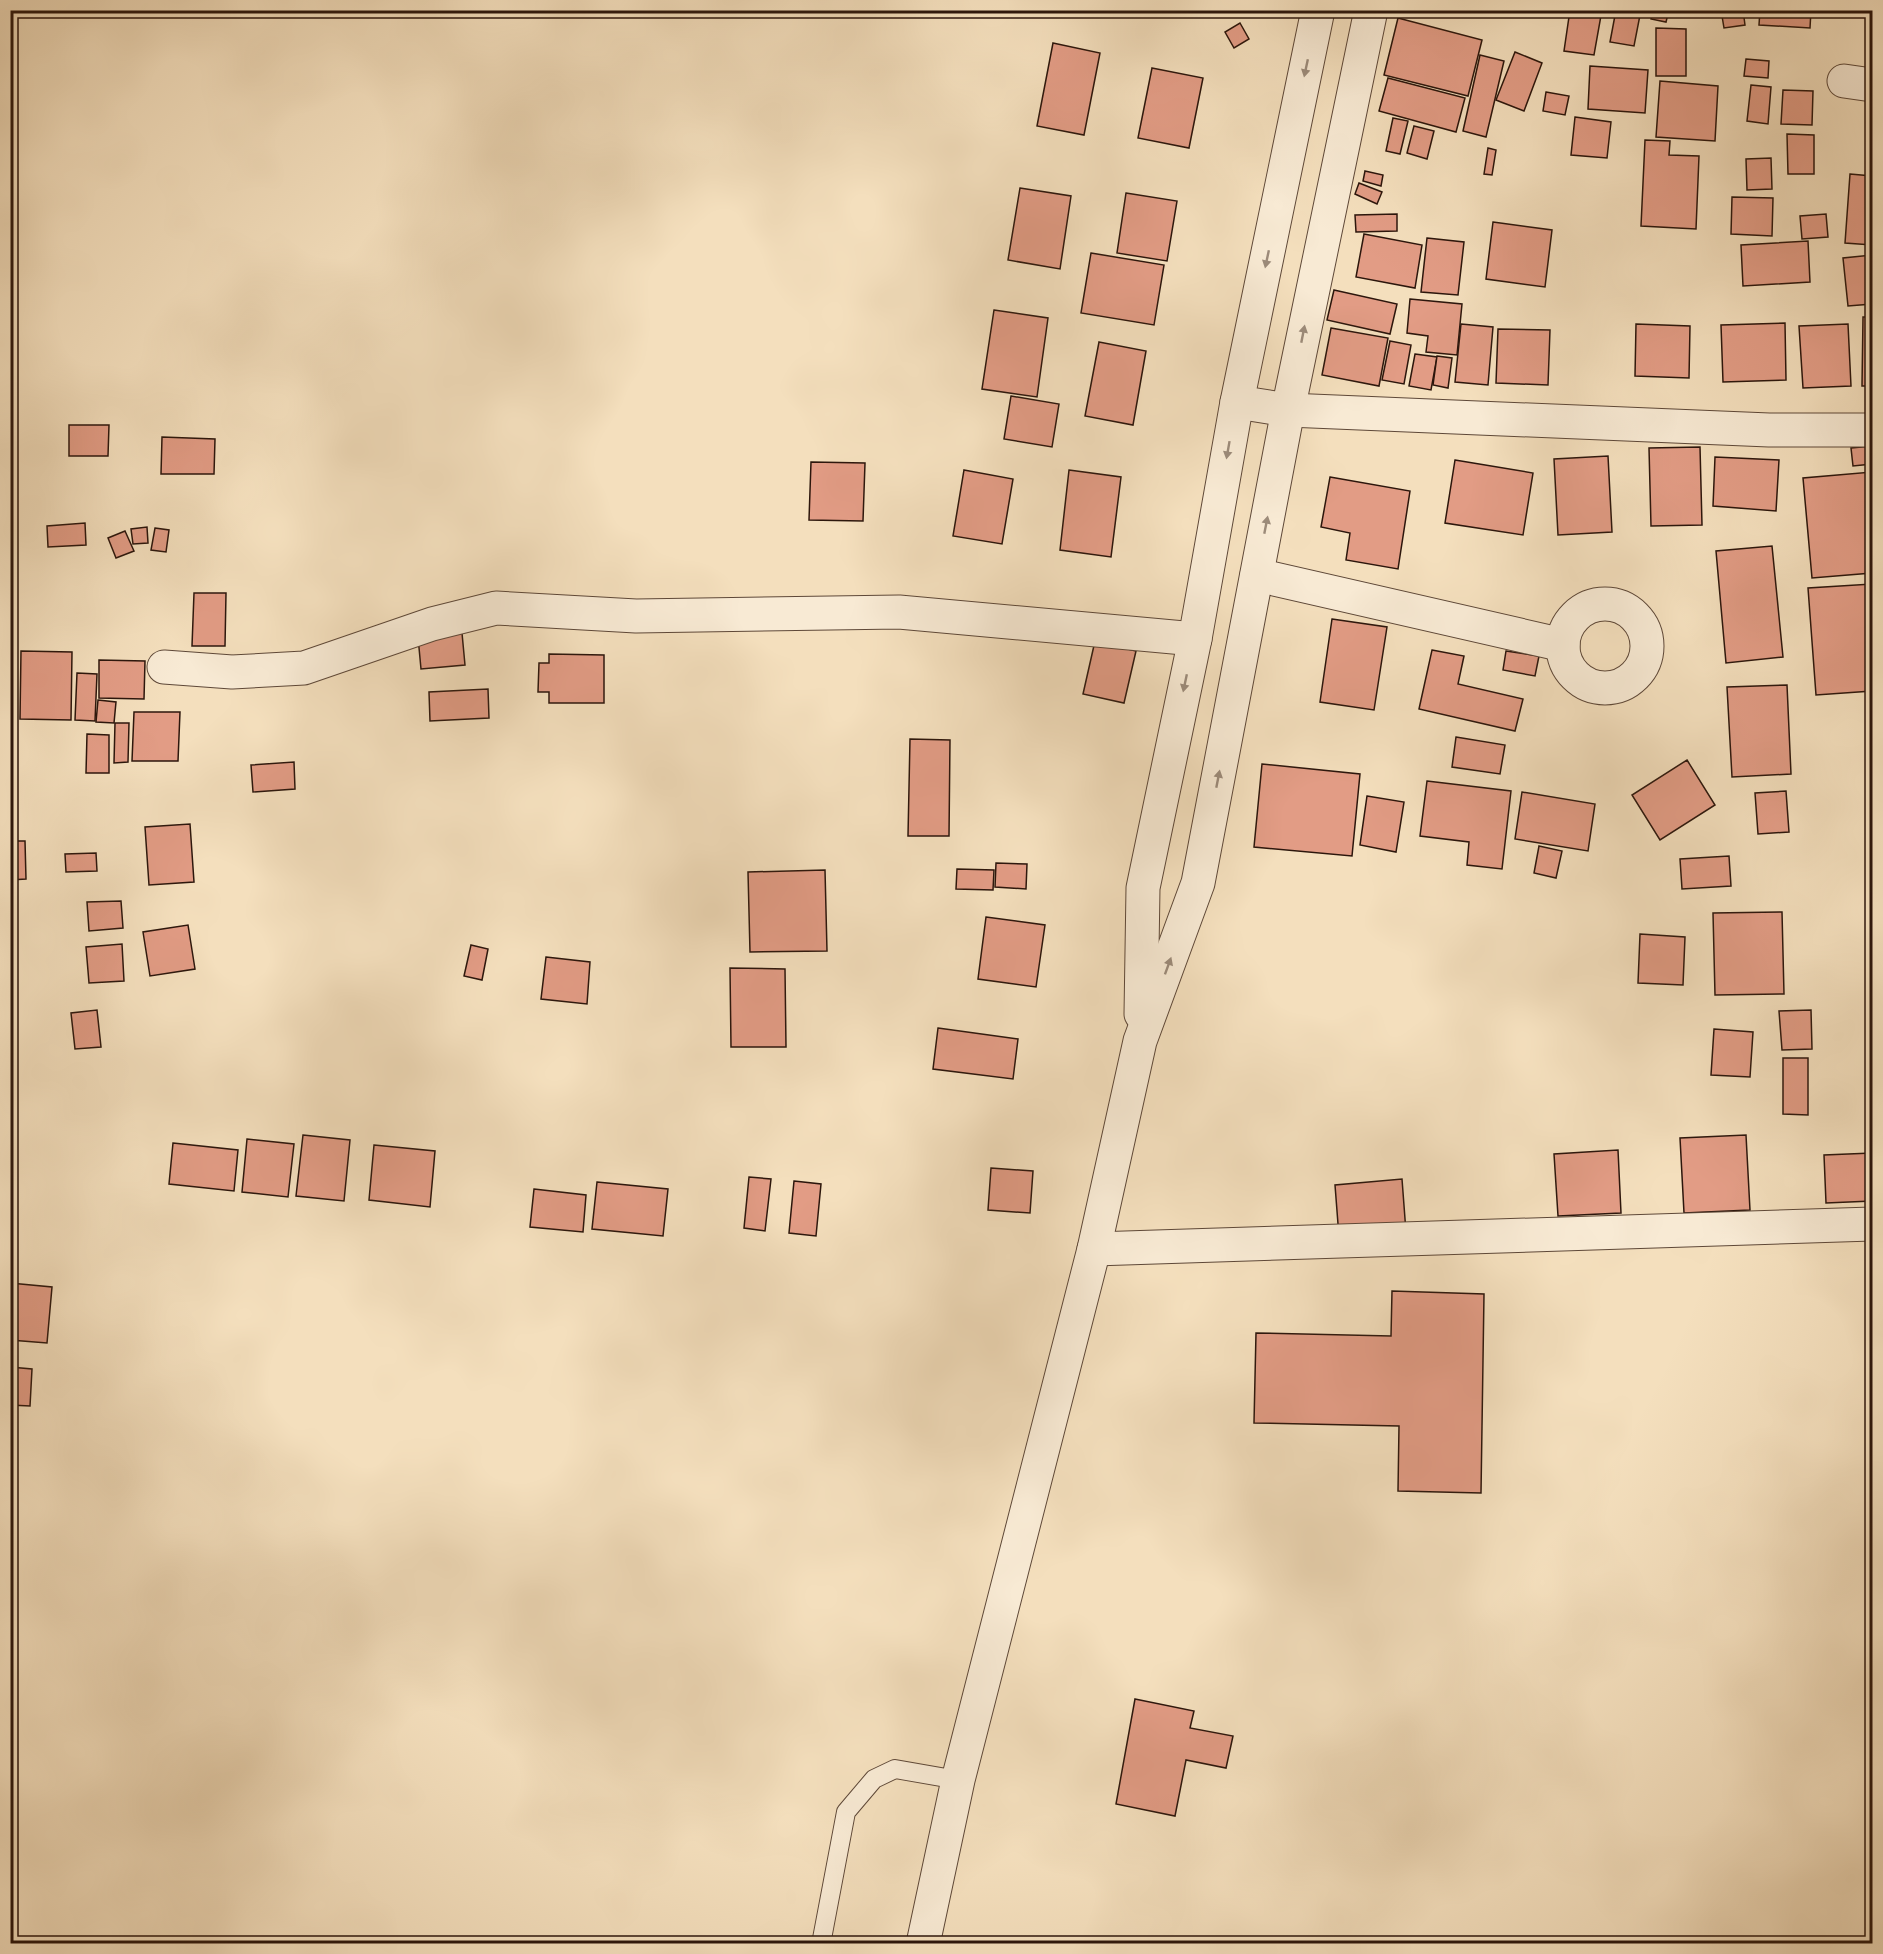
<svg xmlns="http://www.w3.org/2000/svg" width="1883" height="1954" viewBox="0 0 1883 1954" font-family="'IM FELL Double Pica',serif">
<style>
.building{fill:#e29c85;stroke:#2c160c;stroke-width:1.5}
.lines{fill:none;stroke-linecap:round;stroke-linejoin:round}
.lane-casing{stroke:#5e4838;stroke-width:20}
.street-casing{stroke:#5e4838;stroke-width:35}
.lane{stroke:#f8ead4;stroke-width:18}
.street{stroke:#f8ead4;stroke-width:33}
.oneway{fill:#9c8b7a}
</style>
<rect width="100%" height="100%" fill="#f4dfbd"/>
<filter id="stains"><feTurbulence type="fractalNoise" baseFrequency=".00333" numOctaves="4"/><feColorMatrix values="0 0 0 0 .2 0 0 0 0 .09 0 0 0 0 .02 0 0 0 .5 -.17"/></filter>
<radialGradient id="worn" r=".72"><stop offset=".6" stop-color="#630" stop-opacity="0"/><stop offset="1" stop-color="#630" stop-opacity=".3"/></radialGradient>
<g class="building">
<path d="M 878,10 L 907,10 L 906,16 Z"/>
<path d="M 1570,10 L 1602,10 L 1594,55 L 1564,51 Z"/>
<path d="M 1616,10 L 1641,10 L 1634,46 L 1610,42 Z"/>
<path d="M 1653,10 L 1669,10 L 1666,22 L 1651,19 Z"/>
<path d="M 1721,10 L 1743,10 L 1745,25 L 1724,28 Z"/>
<path d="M 1760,10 L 1811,10 L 1810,28 L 1759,25 Z"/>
<path d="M 1398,18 L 1482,40 L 1468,96 L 1384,75 Z"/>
<path d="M 1240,23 L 1249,39 L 1234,48 L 1225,32 Z"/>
<path d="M 1656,28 L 1686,29 L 1686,76 L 1656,76 Z"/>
<path d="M 1053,43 L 1100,53 L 1084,135 L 1037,126 Z"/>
<path d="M 1515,52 L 1542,63 L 1524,111 L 1496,100 Z"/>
<path d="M 1480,55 L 1504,61 L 1486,137 L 1463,131 Z"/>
<path d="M 1746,59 L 1769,61 L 1768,78 L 1744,76 Z"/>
<path d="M 1590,66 L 1648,70 L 1645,113 L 1588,109 Z"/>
<path d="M 1152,68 L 1203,78 L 1189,148 L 1138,138 Z"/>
<path d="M 1388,78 L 1465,98 L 1456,132 L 1379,111 Z"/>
<path d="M 1660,81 L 1718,86 L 1715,141 L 1656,137 Z"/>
<path d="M 1751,85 L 1771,87 L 1768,124 L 1747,121 Z"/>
<path d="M 1783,90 L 1813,91 L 1812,125 L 1781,124 Z"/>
<path d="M 1546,92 L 1569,96 L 1565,115 L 1543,111 Z"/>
<path d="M 1575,117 L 1611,122 L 1607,158 L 1571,155 Z"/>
<path d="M 1393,118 L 1408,121 L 1400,154 L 1386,151 Z"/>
<path d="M 1414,126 L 1434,131 L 1427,159 L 1407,153 Z"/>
<path d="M 1787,134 L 1814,135 L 1814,174 L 1788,174 Z"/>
<path d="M 1645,140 L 1670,141 L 1669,155 L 1699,156 L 1696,229 L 1641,226 Z"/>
<path d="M 1488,148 L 1496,150 L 1492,175 L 1484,174 Z"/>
<path d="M 1771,158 L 1772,189 L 1747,190 L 1746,159 Z"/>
<path d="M 1365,171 L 1383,175 L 1381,186 L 1363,181 Z"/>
<path d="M 1850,174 L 1872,176 L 1872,245 L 1845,243 Z"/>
<path d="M 1359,183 L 1382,192 L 1377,204 L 1355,194 Z"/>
<path d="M 1020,188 L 1071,196 L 1060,269 L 1008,260 Z"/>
<path d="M 1126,193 L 1177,201 L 1167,261 L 1117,253 Z"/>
<path d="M 1732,197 L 1773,198 L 1772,236 L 1731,234 Z"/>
<path d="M 1397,214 L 1397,231 L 1356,232 L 1355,215 Z"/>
<path d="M 1826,214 L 1828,237 L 1802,239 L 1800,216 Z"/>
<path d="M 1493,222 L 1552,230 L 1545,287 L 1486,279 Z"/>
<path d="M 1364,234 L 1422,245 L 1415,288 L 1356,277 Z"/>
<path d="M 1427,238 L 1464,242 L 1458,295 L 1421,292 Z"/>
<path d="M 1808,241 L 1810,282 L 1743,286 L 1741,245 Z"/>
<path d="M 1091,253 L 1164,265 L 1154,325 L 1081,313 Z"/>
<path d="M 1872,255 L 1872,304 L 1848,306 L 1843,258 Z"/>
<path d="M 1334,290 L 1397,304 L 1390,334 L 1327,320 Z"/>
<path d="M 1410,299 L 1462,304 L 1457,355 L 1426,352 L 1428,336 L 1407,333 Z"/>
<path d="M 994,310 L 1048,318 L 1037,397 L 982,389 Z"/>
<path d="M 1863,317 L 1872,317 L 1872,386 L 1862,386 Z"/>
<path d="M 1785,323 L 1786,380 L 1723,382 L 1721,325 Z"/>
<path d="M 1461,324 L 1493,327 L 1488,385 L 1455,382 Z"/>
<path d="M 1636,324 L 1690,326 L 1689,378 L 1635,376 Z"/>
<path d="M 1848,324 L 1851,386 L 1803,388 L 1799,326 Z"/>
<path d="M 1331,328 L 1388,338 L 1379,386 L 1322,375 Z"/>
<path d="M 1498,329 L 1550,330 L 1548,385 L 1496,383 Z"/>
<path d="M 1390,341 L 1411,345 L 1404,384 L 1382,380 Z"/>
<path d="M 1099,342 L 1146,351 L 1133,425 L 1085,416 Z"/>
<path d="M 1415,354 L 1437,357 L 1431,390 L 1409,386 Z"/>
<path d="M 1437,356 L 1452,358 L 1448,388 L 1433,385 Z"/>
<path d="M 1011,396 L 1059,404 L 1052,447 L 1004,439 Z"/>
<path d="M 69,425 L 109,425 L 108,456 L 69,456 Z"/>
<path d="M 162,437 L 215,439 L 214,474 L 161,474 Z"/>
<path d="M 1872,446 L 1872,464 L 1853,466 L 1851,448 Z"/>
<path d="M 1700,447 L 1702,525 L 1651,526 L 1649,448 Z"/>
<path d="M 1608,456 L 1612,532 L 1558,535 L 1554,459 Z"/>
<path d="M 1715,457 L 1779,460 L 1776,511 L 1713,506 Z"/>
<path d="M 1455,460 L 1533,473 L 1523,535 L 1445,523 Z"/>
<path d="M 811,462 L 865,463 L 863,521 L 809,520 Z"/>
<path d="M 964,470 L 1013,479 L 1002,544 L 953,536 Z"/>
<path d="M 1069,470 L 1121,477 L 1111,557 L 1060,550 Z"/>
<path d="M 1872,472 L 1872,573 L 1812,578 L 1803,478 Z"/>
<path d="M 1330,477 L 1410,491 L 1398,569 L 1346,560 L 1350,533 L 1321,527 Z"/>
<path d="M 85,523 L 86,545 L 48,547 L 47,526 Z"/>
<path d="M 147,527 L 148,543 L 133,544 L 131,529 Z"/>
<path d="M 155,528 L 169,530 L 166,552 L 151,550 Z"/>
<path d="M 125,531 L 134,551 L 116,558 L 108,538 Z"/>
<path d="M 1772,546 L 1783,657 L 1726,663 L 1716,551 Z"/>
<path d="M 1872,584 L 1872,691 L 1816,695 L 1808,588 Z"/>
<path d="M 194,593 L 226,593 L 225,646 L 192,646 Z"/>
<path d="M 1332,619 L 1387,627 L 1374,710 L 1320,702 Z"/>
<path d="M 462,633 L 465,665 L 421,669 L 418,637 Z"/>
<path d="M 1095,641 L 1136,651 L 1124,703 L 1083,694 Z"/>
<path d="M 1432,650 L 1464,656 L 1458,684 L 1523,699 L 1515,731 L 1419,709 Z"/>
<path d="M 21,651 L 72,652 L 71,720 L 20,719 Z"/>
<path d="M 1506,651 L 1539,656 L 1535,676 L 1503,670 Z"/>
<path d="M 549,654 L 604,655 L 604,703 L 549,703 L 549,692 L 538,692 L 539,663 L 549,663 Z"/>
<path d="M 99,660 L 145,661 L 144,699 L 99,698 Z"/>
<path d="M 77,673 L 97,674 L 95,721 L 75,720 Z"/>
<path d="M 1787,685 L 1791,774 L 1732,777 L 1727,687 Z"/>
<path d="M 488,689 L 489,718 L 430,721 L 429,692 Z"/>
<path d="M 98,700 L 116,702 L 114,723 L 96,722 Z"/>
<path d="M 134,712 L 180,712 L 178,761 L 132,761 Z"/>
<path d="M 115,723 L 129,723 L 128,762 L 114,763 Z"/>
<path d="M 87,734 L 109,735 L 109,773 L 86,773 Z"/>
<path d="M 1456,737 L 1505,745 L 1500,774 L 1452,767 Z"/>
<path d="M 910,739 L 950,740 L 949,836 L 908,836 Z"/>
<path d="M 1687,760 L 1715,805 L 1660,840 L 1632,795 Z"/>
<path d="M 294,762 L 295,789 L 253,792 L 251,765 Z"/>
<path d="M 1262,764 L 1360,774 L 1352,856 L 1254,847 Z"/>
<path d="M 1427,781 L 1511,791 L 1502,869 L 1467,865 L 1469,842 L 1420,836 Z"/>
<path d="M 1786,791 L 1789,832 L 1758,834 L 1755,793 Z"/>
<path d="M 1522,792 L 1595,804 L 1588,851 L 1515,839 Z"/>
<path d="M 1367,796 L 1404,802 L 1396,852 L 1360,845 Z"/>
<path d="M 190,824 L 194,882 L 149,885 L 145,827 Z"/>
<path d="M 10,841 L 25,841 L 26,879 L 10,880 Z"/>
<path d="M 1539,846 L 1562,851 L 1556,878 L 1534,873 Z"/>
<path d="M 96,853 L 97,871 L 66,872 L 65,854 Z"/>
<path d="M 1729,856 L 1731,886 L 1682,889 L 1680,859 Z"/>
<path d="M 996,863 L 1027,864 L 1026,889 L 995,887 Z"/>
<path d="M 957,869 L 994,870 L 993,890 L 956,889 Z"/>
<path d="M 825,870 L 827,951 L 750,952 L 748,872 Z"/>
<path d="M 11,880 L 13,912 L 10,912 L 10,880 Z"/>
<path d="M 121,901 L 123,928 L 89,931 L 87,902 Z"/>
<path d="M 1782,912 L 1784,994 L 1715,995 L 1713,913 Z"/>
<path d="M 986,917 L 1045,925 L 1036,987 L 978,979 Z"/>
<path d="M 1866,917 L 1872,917 L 1872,985 L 1869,985 Z"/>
<path d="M 188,925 L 195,969 L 150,976 L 143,932 Z"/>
<path d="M 1640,934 L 1685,937 L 1683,985 L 1638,983 Z"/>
<path d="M 122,944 L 124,981 L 89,983 L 86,947 Z"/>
<path d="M 471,945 L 488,949 L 482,980 L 464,976 Z"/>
<path d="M 546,957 L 590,962 L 587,1004 L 541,999 Z"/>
<path d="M 730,968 L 785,969 L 786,1047 L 731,1047 Z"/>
<path d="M 10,981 L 14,1008 L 10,1009 Z"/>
<path d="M 97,1010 L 101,1047 L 75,1049 L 71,1013 Z"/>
<path d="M 1811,1010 L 1812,1049 L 1782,1050 L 1779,1011 Z"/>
<path d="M 938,1028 L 1018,1039 L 1013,1079 L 933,1069 Z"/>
<path d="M 1714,1029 L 1753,1032 L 1750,1077 L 1711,1075 Z"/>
<path d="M 1783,1058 L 1808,1058 L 1808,1115 L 1783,1114 Z"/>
<path d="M 303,1135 L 350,1140 L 344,1201 L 296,1196 Z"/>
<path d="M 1746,1135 L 1750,1210 L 1684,1213 L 1680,1138 Z"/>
<path d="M 247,1139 L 294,1144 L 288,1197 L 242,1192 Z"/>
<path d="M 173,1143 L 238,1150 L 234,1191 L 169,1184 Z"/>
<path d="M 374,1145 L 435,1151 L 430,1207 L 369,1200 Z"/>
<path d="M 1618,1150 L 1621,1213 L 1558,1216 L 1554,1154 Z"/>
<path d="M 1872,1153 L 1872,1201 L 1826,1203 L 1824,1155 Z"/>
<path d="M 991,1168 L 1033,1171 L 1030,1213 L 988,1210 Z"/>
<path d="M 749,1177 L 771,1179 L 765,1231 L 744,1228 Z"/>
<path d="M 1402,1179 L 1406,1232 L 1339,1237 L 1335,1185 Z"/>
<path d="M 794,1181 L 821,1184 L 816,1236 L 789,1233 Z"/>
<path d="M 597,1182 L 668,1189 L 663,1236 L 592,1229 Z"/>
<path d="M 534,1189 L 586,1195 L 583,1232 L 530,1227 Z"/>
<path d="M 10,1283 L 52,1287 L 47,1343 L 10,1340 Z"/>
<path d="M 1392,1291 L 1484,1294 L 1481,1493 L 1398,1491 L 1399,1426 L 1254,1423 L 1256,1333 L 1391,1336 Z"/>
<path d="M 10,1367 L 32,1369 L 30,1406 L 10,1405 Z"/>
<path d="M 1135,1699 L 1194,1711 L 1190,1728 L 1233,1736 L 1226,1768 L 1186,1760 L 1175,1816 L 1116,1804 Z"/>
</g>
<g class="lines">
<g class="lane-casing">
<path id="lane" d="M 821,1944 L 846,1812 L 874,1779 L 895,1769 L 958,1780"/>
</g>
<g class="street-casing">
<g id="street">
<path d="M 1844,81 L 1872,85"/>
<path d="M 1237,402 L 1288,410 L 1769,430 L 1872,430"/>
<path d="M 1257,575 L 1563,645"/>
<circle cx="1605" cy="646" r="42"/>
<path d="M 164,667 L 232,672 L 304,668 L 432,624 L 496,608 L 636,616 L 899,612 L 1195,639"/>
<path d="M 1141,1014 L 1143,888 L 1195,639 L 1237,402 L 1318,10"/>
<path d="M 1094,1249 L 1872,1224"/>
<path d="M 923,1944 L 958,1780 L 1094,1249 L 1140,1041 L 1198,883 L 1288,410 L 1371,10"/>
</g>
</g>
<use href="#lane" class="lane"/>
<use href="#street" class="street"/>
</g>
<defs><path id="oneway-solid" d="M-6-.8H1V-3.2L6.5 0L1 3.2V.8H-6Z" transform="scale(1.5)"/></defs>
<g class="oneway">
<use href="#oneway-solid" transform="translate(1306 68) rotate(102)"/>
<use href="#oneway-solid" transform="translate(1267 259) rotate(102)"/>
<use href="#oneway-solid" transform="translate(1303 334) rotate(-79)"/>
<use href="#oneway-solid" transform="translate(1228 450) rotate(100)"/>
<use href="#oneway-solid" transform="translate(1266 525) rotate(-79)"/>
<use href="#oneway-solid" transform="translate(1185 683) rotate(102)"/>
<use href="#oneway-solid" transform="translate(1218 779) rotate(-79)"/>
<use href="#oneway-solid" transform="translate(1168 966) rotate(-70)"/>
</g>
<rect width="1883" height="1954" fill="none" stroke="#f4dfbd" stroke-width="36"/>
<rect x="12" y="12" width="1859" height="1930" fill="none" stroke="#2c160c" stroke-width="3"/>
<rect x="18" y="18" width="1847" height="1918" fill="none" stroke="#2c160c" stroke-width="1.5"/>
<rect width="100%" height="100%" filter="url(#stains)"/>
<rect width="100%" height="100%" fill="url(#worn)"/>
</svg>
